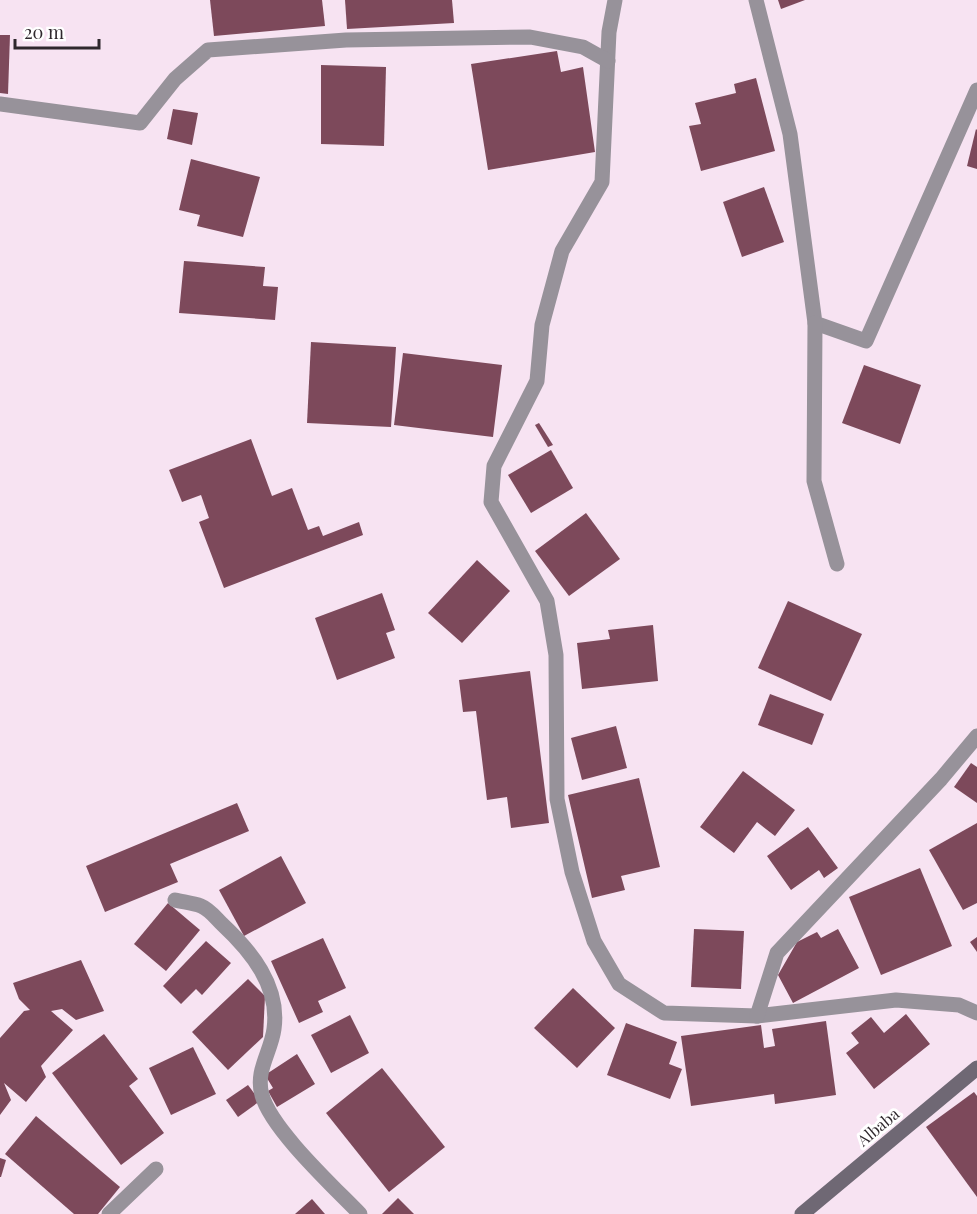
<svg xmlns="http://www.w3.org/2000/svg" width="977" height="1214" viewBox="0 0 977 1214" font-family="'Playfair Display',serif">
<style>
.building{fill:#7d495b}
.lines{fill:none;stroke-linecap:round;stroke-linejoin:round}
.street{stroke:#97929a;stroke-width:15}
.secondary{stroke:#6f6874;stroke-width:15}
.labels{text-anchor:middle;stroke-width:6;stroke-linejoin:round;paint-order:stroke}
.street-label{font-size:16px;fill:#2f282d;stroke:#fff}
</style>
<rect width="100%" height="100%" fill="#f7e3f2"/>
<g class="building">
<path d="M 210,0 L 322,0 L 325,26 L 214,36 Z"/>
<path d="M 345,0 L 452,0 L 454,23 L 347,29 Z"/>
<path d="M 778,0 L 805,0 L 781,9 Z"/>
<path d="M 0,35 L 10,35 L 8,94 L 0,93 Z"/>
<path d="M 557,51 L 561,72 L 583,67 L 595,152 L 488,170 L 471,64 Z"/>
<path d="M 321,65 L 386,67 L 384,146 L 321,144 Z"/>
<path d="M 756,78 L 775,151 L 701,171 L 689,126 L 701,124 L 695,103 L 736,93 L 734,84 Z"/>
<path d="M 173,109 L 198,113 L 192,145 L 167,139 Z"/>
<path d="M 976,129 L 977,130 L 977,169 L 967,166 Z"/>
<path d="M 191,159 L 260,177 L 243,237 L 197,226 L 200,215 L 179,210 Z"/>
<path d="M 764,187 L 784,242 L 742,257 L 723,202 Z"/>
<path d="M 184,261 L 265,267 L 263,286 L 278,287 L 275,320 L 179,313 Z"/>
<path d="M 311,342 L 396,347 L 391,427 L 307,423 Z"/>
<path d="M 403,353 L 502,365 L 493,437 L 394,425 Z"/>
<path d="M 864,365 L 921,385 L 900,444 L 842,423 Z"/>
<path d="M 539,423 L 553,445 L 548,447 L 535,425 Z"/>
<path d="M 251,439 L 272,496 L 292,488 L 308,530 L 319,526 L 323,536 L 359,522 L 363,535 L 224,588 L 199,522 L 209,518 L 201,495 L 182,502 L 169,470 Z"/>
<path d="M 551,450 L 573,488 L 531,513 L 508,475 Z"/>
<path d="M 586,513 L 620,559 L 569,596 L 535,551 Z"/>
<path d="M 477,560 L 510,591 L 462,643 L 428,613 Z"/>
<path d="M 382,593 L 395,630 L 386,633 L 395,658 L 337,680 L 315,618 Z"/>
<path d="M 788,601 L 862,634 L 831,701 L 758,668 Z"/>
<path d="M 653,625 L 658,681 L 582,689 L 577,643 L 610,639 L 608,630 Z"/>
<path d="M 530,671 L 549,823 L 511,828 L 507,797 L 487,800 L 476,711 L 463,712 L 459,680 Z"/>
<path d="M 770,694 L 824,714 L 812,745 L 758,725 Z"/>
<path d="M 616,726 L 627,768 L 582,780 L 571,738 Z"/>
<path d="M 971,763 L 977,767 L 977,803 L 954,787 Z"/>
<path d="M 743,771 L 795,810 L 775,836 L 757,822 L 734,853 L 700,827 Z"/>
<path d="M 639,778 L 660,867 L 621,876 L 625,890 L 592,898 L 568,795 Z"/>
<path d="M 237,803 L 249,831 L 170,864 L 178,882 L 105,912 L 86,866 Z"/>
<path d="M 977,823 L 977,903 L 963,910 L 929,850 Z"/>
<path d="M 808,827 L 838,868 L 824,878 L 819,870 L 791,890 L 767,856 Z"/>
<path d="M 281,856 L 306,903 L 244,936 L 219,890 Z"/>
<path d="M 920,868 L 952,946 L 881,975 L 849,897 Z"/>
<path d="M 168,903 L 200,930 L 166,971 L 134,944 Z"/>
<path d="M 694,929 L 744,931 L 741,989 L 691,987 Z"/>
<path d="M 838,929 L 859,968 L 793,1003 L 778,975 L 797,942 L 817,932 L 821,938 Z"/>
<path d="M 977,937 L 977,952 L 970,942 Z"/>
<path d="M 323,938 L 346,988 L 318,1001 L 323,1012 L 299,1023 L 271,961 Z"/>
<path d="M 206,941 L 231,963 L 202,995 L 196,989 L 181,1004 L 163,986 Z"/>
<path d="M 81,960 L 104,1011 L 76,1020 L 62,1009 L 51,1011 L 73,1030 L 41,1066 L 46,1077 L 26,1102 L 4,1083 L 11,1100 L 0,1115 L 0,1038 L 24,1011 L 30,1010 L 19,999 L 13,983 Z"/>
<path d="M 248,979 L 265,996 L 263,1037 L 228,1070 L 192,1032 Z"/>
<path d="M 573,988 L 615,1028 L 577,1068 L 534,1028 Z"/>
<path d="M 906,1014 L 930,1044 L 874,1089 L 846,1053 L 859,1043 L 851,1033 L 871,1017 L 884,1033 Z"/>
<path d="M 350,1015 L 369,1053 L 331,1073 L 311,1035 Z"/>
<path d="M 826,1021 L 836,1095 L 775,1104 L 774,1094 L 691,1106 L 681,1036 L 761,1025 L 764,1048 L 775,1046 L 772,1029 Z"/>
<path d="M 626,1023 L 677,1042 L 669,1064 L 682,1069 L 670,1099 L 607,1075 Z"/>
<path d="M 104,1034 L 138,1079 L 129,1086 L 164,1133 L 121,1165 L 52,1073 Z"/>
<path d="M 193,1047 L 216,1094 L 171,1115 L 149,1068 Z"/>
<path d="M 297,1054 L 315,1084 L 277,1107 L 268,1091 L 273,1088 L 265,1075 Z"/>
<path d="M 382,1068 L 445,1147 L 389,1192 L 326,1113 Z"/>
<path d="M 248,1085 L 260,1101 L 238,1117 L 226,1100 Z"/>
<path d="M 974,1092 L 977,1096 L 977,1197 L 926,1127 Z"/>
<path d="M 36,1116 L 120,1187 L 98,1214 L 74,1214 L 5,1154 Z"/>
<path d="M 0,1158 L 6,1160 L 1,1177 L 0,1177 Z"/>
<path d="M 398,1198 L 414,1214 L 382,1214 Z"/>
<path d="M 312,1199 L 325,1214 L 295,1214 Z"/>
</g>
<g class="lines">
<g class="street">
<path d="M 615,0 L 609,32 L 602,182 L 562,251 L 542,325 L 537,381 L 494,466 L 491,502 L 547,601 L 556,655 L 557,799 L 572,872 L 594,941 L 619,984 L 664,1013 L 757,1016 L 896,1000 L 959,1005 L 977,1013"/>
<path d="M 756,0 L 790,134 L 815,323 L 866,341 L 977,90"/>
<path d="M 0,104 L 140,123 L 175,79 L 208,50 L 346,40 L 530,37 L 583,47 L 608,61"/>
<path d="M 815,323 L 814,481 L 837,564"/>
<path d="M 175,900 C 183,902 193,903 201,906 C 209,909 216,918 222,924 C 251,951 280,986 274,1029 C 271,1052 255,1071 262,1095 C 271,1129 334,1187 360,1214"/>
<path d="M 757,1016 L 777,953 L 941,779 L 977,736"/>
<path d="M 109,1214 L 156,1169"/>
</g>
<path class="secondary" d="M 802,1214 L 977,1068"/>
</g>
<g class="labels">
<g class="street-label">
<text transform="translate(878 1127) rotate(-40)" y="6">Albaba</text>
</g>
</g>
<path d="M15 39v9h84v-9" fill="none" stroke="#2f282d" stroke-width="3"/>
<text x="24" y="39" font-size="18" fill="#2f282d" stroke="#ffffff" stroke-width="4.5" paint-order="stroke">20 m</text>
</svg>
